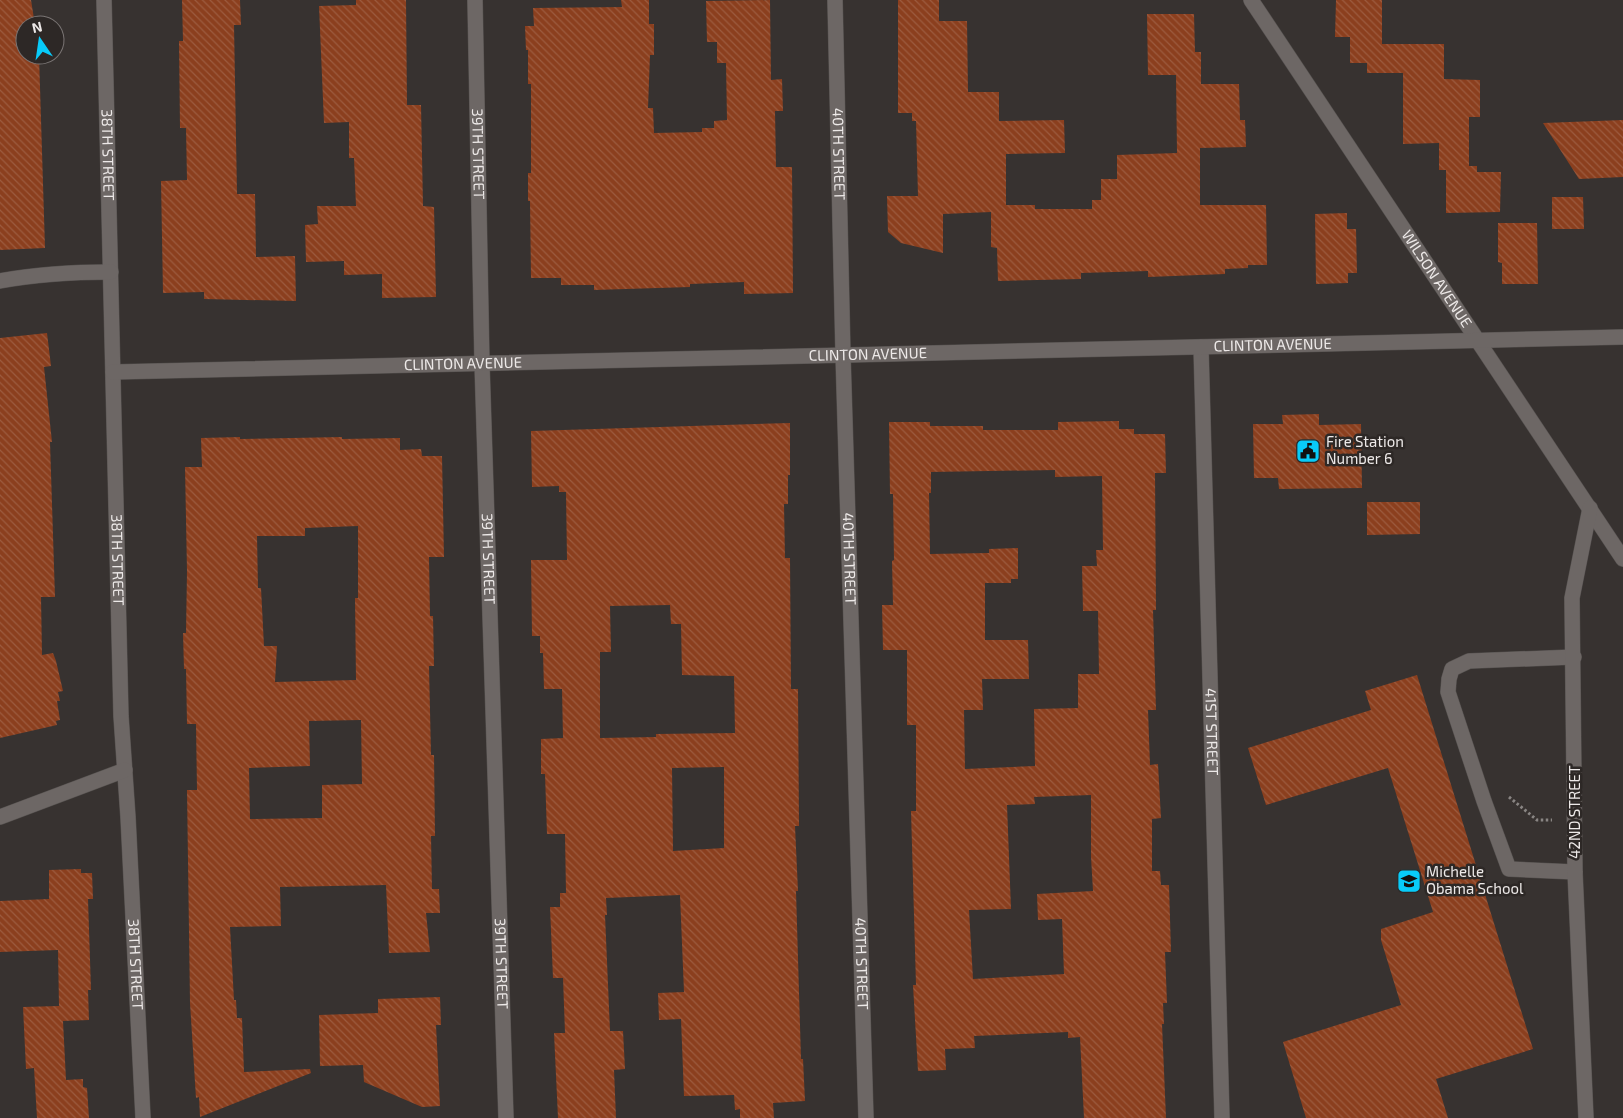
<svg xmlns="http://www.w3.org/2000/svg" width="1623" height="1118" viewBox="0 0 1623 1118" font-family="'Exo 2',sans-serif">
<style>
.building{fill:url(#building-back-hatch);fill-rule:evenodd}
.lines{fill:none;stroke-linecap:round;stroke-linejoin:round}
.minor-casing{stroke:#54504e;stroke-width:16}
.path{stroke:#898583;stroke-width:3;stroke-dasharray:2.5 2.5;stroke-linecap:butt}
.minor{stroke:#6d6765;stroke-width:15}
.labels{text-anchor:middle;stroke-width:5;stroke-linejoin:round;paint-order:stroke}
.street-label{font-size:15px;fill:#ede9e8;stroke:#2d2826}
.poi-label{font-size:15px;fill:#ede9e8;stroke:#2d2826;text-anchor:start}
</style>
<defs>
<pattern id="building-back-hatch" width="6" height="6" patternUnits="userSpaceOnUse" patternTransform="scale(1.25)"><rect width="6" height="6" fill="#8b3f1e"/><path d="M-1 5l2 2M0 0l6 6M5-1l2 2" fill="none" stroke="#9c5b3f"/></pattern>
</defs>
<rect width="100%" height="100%" fill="#373230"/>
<g class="building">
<path d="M 0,0 L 31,0 L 35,25 L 25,25 L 25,55 L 39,55 L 45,248 L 0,250 Z"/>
<path d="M 182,0 L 240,0 L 241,25 L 234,25 L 237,194 L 255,194 L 256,257 L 295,256 L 296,301 L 204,299 L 204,292 L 163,293 L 161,181 L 187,180 L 186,128 L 180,128 L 179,41 L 183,41 Z"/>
<path d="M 356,0 L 406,0 L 407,105 L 421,105 L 423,206 L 434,207 L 436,297 L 382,298 L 382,274 L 344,275 L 344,261 L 306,262 L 305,225 L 318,224 L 317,206 L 356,206 L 354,158 L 349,158 L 349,122 L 324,123 L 319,6 L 356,5 Z"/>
<path d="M 621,0 L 649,0 L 649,24 L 654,24 L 654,55 L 650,55 L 648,108 L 653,108 L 654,133 L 702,132 L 702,128 L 714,128 L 714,121 L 727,120 L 726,63 L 717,63 L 717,42 L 707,42 L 706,1 L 770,0 L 771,80 L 782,79 L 783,111 L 775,111 L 776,167 L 792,167 L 793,293 L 744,294 L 744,282 L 690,284 L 690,287 L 594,290 L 594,285 L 561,285 L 561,278 L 531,278 L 530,201 L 528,201 L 528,173 L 531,173 L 531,84 L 528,84 L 528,50 L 526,50 L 525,26 L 534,26 L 533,8 L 622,7 Z"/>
<path d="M 898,0 L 939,0 L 939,21 L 967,21 L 968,92 L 999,92 L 999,121 L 1064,120 L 1065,153 L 1006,154 L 1006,205 L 1035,205 L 1035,209 L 1092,209 L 1092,200 L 1101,200 L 1101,179 L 1117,179 L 1117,155 L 1177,153 L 1176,75 L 1148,75 L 1147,14 L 1194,14 L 1195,52 L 1201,52 L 1201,84 L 1239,84 L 1240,120 L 1245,120 L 1246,147 L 1200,148 L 1200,205 L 1266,205 L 1267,265 L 1248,265 L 1248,268 L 1225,269 L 1225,274 L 1148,277 L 1148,271 L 1081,273 L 1081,279 L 998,281 L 997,248 L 991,247 L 991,212 L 943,214 L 943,253 L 901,243 L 888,232 L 887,196 L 918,196 L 916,121 L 912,121 L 912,113 L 898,113 Z"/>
<path d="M 1336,0 L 1382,0 L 1382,44 L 1444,44 L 1444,79 L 1480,80 L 1480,117 L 1469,117 L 1469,166 L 1477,166 L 1477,172 L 1501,172 L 1500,212 L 1446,213 L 1446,170 L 1439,170 L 1439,143 L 1403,144 L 1403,73 L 1367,73 L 1367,63 L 1350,63 L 1350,37 L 1335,37 Z"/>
<path d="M 1623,120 L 1623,177 L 1579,179 L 1543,123 Z"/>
<path d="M 1552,197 L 1583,197 L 1584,229 L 1552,229 Z"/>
<path d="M 1347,213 L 1347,229 L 1356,229 L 1357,273 L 1348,273 L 1348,283 L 1316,284 L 1315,214 Z"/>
<path d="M 1498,223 L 1537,223 L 1538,284 L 1502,284 L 1502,263 L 1498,262 Z"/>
<path d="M 47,333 L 51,366 L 44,367 L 52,442 L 50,442 L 55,597 L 41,597 L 42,655 L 53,653 L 56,661 L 63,691 L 58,692 L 60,701 L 57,701 L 60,720 L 56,721 L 57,725 L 0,738 L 0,338 Z"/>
<path d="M 1319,414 L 1319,425 L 1361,424 L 1362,488 L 1279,489 L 1278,478 L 1254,478 L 1253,424 L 1283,424 L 1282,415 Z"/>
<path d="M 1119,421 L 1119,429 L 1134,429 L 1134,434 L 1165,434 L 1166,473 L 1155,473 L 1156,610 L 1153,610 L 1156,710 L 1148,710 L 1150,765 L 1158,764 L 1161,818 L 1152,819 L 1152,871 L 1160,871 L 1161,885 L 1169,885 L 1171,952 L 1165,952 L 1167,1003 L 1163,1003 L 1164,1024 L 1162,1024 L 1166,1118 L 1084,1118 L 1080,1037 L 1068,1038 L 1068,1032 L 974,1036 L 975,1048 L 945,1049 L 946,1070 L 918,1071 L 913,985 L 916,985 L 911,811 L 916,811 L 916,725 L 907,725 L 907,650 L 883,650 L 882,605 L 893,605 L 892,561 L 894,560 L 893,494 L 890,494 L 889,422 L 930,422 L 930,426 L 983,426 L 983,430 L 1058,430 L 1058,422 ZM 1055,470 L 1055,477 L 1102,476 L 1103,550 L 1096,550 L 1097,566 L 1082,566 L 1083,611 L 1098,611 L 1099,674 L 1078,674 L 1078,708 L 1034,709 L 1035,766 L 965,769 L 964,710 L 983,710 L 982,679 L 1029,679 L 1028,640 L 985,640 L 985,583 L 1011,583 L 1011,579 L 1018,579 L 1018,548 L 989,549 L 989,553 L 930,554 L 929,493 L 931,493 L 931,472 ZM 1091,795 L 1091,857 L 1093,891 L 1037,894 L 1038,920 L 1062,919 L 1064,974 L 973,979 L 969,910 L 1011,909 L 1007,805 L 1035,804 L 1034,797 Z"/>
<path d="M 790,423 L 790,475 L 788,475 L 788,504 L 784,504 L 785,558 L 790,558 L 791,689 L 798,689 L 799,826 L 795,826 L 798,891 L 796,891 L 801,1059 L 803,1059 L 805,1101 L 773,1103 L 774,1118 L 740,1118 L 740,1109 L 735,1110 L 734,1095 L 684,1096 L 681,1019 L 659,1020 L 658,993 L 684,992 L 680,895 L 606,898 L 607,915 L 605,915 L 610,1031 L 623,1031 L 625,1069 L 614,1070 L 616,1118 L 558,1118 L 554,1033 L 565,1033 L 563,978 L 553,978 L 550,907 L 560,907 L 560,893 L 566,893 L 565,834 L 547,834 L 545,774 L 541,774 L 541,739 L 563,738 L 562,689 L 544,689 L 543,653 L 540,653 L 540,636 L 532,636 L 531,560 L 567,560 L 566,492 L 559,492 L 559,486 L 532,487 L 531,431 ZM 670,605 L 671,624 L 681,624 L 682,675 L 734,676 L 735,733 L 656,734 L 656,737 L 600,738 L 600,652 L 611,652 L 610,606 ZM 724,767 L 724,848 L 673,851 L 672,768 Z"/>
<path d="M 240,437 L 240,439 L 342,437 L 342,439 L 400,438 L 400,450 L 421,449 L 422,456 L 442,456 L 444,557 L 429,557 L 430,616 L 433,616 L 434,666 L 429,666 L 431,755 L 434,755 L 435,836 L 431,836 L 432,889 L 439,889 L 440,913 L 426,913 L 430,952 L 389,953 L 386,885 L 280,887 L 281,926 L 230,927 L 234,1000 L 236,1000 L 237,1018 L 242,1018 L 244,1072 L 310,1069 L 311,1073 L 200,1117 L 199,1097 L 196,1098 L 190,1003 L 187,790 L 197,790 L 196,724 L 187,724 L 186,669 L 184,669 L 183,633 L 186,633 L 187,571 L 185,467 L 202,467 L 201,438 ZM 358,526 L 358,598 L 355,598 L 356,680 L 275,682 L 277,646 L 264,646 L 261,588 L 258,588 L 257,536 L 305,536 L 305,528 ZM 361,720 L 362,784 L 322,785 L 322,818 L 250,819 L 249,768 L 310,766 L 309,721 Z"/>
<path d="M 1367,502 L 1420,502 L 1420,534 L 1367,535 Z"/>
<path d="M 1417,675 L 1533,1049 L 1436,1079 L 1448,1118 L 1306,1118 L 1283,1042 L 1401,1005 L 1381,940 L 1381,929 L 1433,912 L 1388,768 L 1266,805 L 1248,748 L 1371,710 L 1365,691 Z"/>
<path d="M 81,869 L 81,873 L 92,873 L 93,899 L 88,899 L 91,990 L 88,990 L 89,1020 L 63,1021 L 66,1080 L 83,1079 L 83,1087 L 87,1088 L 89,1118 L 37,1118 L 34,1068 L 26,1069 L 23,1007 L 59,1006 L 58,950 L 0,952 L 0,901 L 49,899 L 49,870 Z"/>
<path d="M 440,997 L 441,1025 L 436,1025 L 440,1106 L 422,1107 L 364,1082 L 363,1065 L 320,1066 L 319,1015 L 378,1013 L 378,999 Z"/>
</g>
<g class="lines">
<g class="minor-casing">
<g id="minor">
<path id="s1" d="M 104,0 L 121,716 L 128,817 L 143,1118"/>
<path id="s2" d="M 475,0 L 482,364 L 506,1118"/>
<path id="s3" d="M 835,0 L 843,355 L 866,1118"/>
<path id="s4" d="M 1251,0 L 1623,559"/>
<path d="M 0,281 C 37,274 73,272 111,272"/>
<path id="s5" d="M 1201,347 L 1222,1118"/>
<path id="s6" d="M 113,372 L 1623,337"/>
<path d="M 1574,657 L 1469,661 L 1452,669 L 1449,679 L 1448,692 L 1484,801 L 1509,869 L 1575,872"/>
<path d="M 0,817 L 125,770"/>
<path d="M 1586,1118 L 1575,872 L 1572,598 L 1590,508"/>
</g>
</g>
<path class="path" d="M 1509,797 L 1537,820 L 1552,820"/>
<use href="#minor" class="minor"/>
</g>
<defs>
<g id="civic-square" transform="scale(1.25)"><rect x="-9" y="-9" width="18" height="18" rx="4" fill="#08cbf9" stroke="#2d2826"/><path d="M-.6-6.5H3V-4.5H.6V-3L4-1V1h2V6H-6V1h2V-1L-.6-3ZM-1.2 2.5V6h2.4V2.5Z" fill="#111"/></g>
<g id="school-square" transform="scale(1.25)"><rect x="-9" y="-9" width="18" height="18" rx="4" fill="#08cbf9" stroke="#2d2826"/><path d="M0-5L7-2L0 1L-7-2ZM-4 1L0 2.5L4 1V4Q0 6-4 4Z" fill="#111"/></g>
</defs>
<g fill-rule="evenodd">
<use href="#civic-square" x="1308" y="451"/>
<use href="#school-square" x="1409" y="881"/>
</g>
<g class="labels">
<g class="street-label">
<text dy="5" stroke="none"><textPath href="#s1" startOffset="155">38TH STREET</textPath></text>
<text dy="5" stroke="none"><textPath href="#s2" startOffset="154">39TH STREET</textPath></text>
<text dy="5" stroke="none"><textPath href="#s3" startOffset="154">40TH STREET</textPath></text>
<text dy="5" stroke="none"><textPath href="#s4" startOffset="335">WILSON AVENUE</textPath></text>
<text dy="5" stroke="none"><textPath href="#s6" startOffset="1160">CLINTON AVENUE</textPath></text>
<text dy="5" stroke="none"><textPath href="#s6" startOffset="755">CLINTON AVENUE</textPath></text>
<text dy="5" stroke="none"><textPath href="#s6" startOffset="350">CLINTON AVENUE</textPath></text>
<text dy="5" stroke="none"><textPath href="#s1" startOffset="560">38TH STREET</textPath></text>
<text dy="5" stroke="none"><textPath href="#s2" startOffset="559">39TH STREET</textPath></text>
<text dy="5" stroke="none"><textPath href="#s3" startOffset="559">40TH STREET</textPath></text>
<text dy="5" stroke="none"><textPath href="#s5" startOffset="385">41ST STREET</textPath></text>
<text transform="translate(1575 812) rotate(-90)" y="5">42ND STREET</text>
<text dy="5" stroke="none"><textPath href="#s1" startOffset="965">38TH STREET</textPath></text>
<text dy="5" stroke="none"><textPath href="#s2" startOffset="964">39TH STREET</textPath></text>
<text dy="5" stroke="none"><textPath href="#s3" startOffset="964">40TH STREET</textPath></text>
</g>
<g class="poi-label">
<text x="1326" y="447">Fire Station<tspan x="1326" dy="17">Number 6</tspan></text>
<text x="1426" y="877">Michelle<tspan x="1426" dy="17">Obama School</tspan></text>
</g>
</g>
<g transform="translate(40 40) rotate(347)"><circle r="24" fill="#2d2826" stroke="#7a7574"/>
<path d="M0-4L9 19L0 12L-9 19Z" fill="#08cbf9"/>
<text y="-8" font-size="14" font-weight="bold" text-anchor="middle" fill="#ede9e8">N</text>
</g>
</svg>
